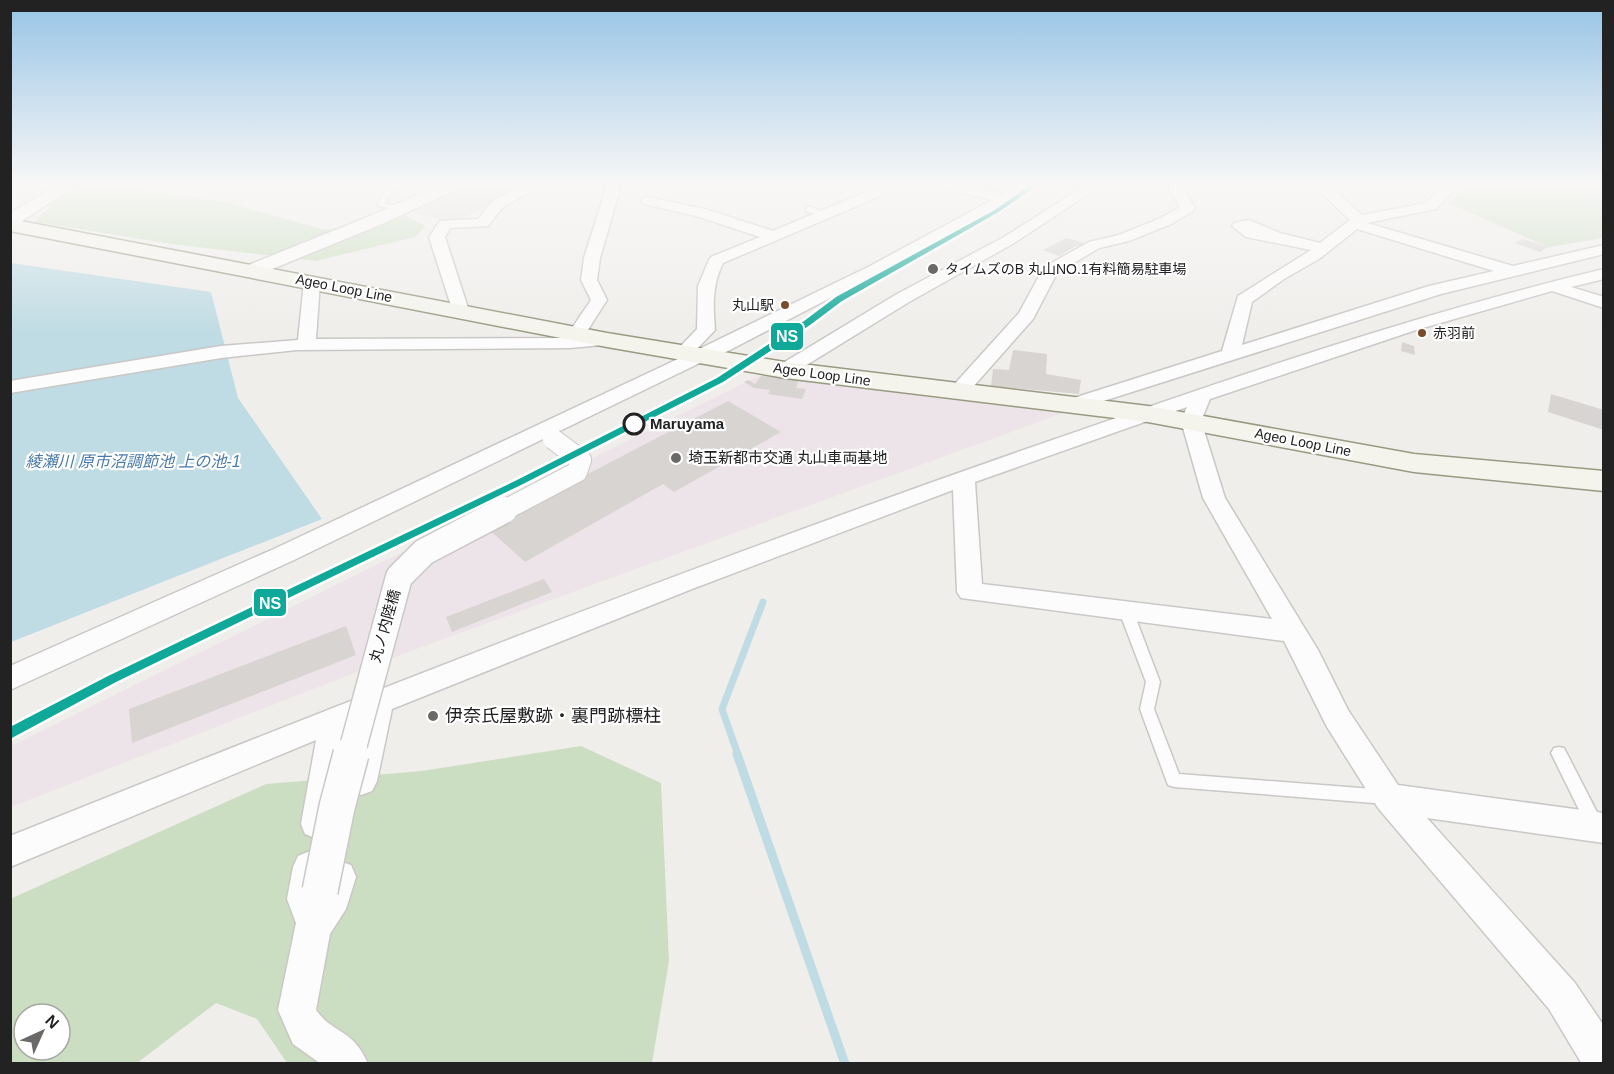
<svg xmlns="http://www.w3.org/2000/svg" width="1614" height="1074" viewBox="0 0 1614 1074" font-family="Helvetica,'Noto Sans JP',sans-serif">
<style>
.industrial{fill:#ede4e9}
.forest{fill:#cbdec1;fill-rule:evenodd}
.parking{fill:#e0dfde}
.water{fill:#bfdbe3}
.lines{fill:none;stroke-linecap:round;stroke-linejoin:round}
.stream-far1{stroke:#bfdbe3;stroke-width:7}
.stream{stroke:#bfdbe3;stroke-width:9}
.building{fill:#d7d4d2}
.service-casing{stroke:#c9c8c7;stroke-width:3}
.minor-casing{stroke:#c9c8c7;stroke-width:3}
.tertiary-casing{stroke:#c9c8c7;stroke-width:3}
.secondary-casing{stroke:#999a82;stroke-width:3}
.service{fill:#fdfcfc;fill-rule:evenodd}
.minor{fill:#fdfcfc;fill-rule:evenodd}
.tertiary{fill:#fdfcfc;fill-rule:evenodd}
.secondary{fill:#f4f4ed;fill-rule:evenodd}
.minor-bridge-far2-casing{stroke:#c9c8c7;stroke-width:22;stroke-linecap:butt}
.minor-bridge-far1-casing{stroke:#c9c8c7;stroke-width:29;stroke-linecap:butt}
.minor-bridge-casing{stroke:#c9c8c7;stroke-width:38;stroke-linecap:butt}
.minor-bridge-far2{stroke:#fdfcfc;stroke-width:20}
.minor-bridge-far1{stroke:#fdfcfc;stroke-width:26}
.minor-bridge{stroke:#fdfcfc;stroke-width:35}
.rail-1-casing{stroke:#fff;stroke-width:5}
.rail-1{fill:#10a899;fill-rule:evenodd}
.poi-dot{fill:#6a6968;stroke:#fff;stroke-width:2}
.bus-dot{fill:#7a4b2a;stroke:#fff;stroke-width:2}
.stop-dot{fill:#fff;stroke:#222;stroke-width:3}
.labels{text-anchor:middle;stroke-width:4.5;stroke-linejoin:round;paint-order:stroke}
.far-poi-label{font-size:14px;fill:#222;stroke:#fff;text-anchor:start}
.far-street-label{font-size:14px;fill:#222;stroke:#fff}
.bus-label{font-size:14px;fill:#222;stroke:#fff;text-anchor:end}
.stop-label{font-size:15px;font-weight:bold;fill:#222;stroke:#fff;text-anchor:start}
.poi-label{font-size:15px;fill:#222;stroke:#fff;text-anchor:start}
.street-label{font-size:15px;fill:#222;stroke:#fff}
.water-label{font-size:16px;font-style:italic;fill:#4a7aab;stroke:#fff}
.near-poi-label{font-size:18px;fill:#222;stroke:#fff;text-anchor:start}
.line-badge{stroke:#fff;stroke-width:2}
.badge-label{font-size:16px;text-anchor:middle;font-weight:bold;fill:#fff}
</style>
<rect width="100%" height="100%" fill="#f0eeeb"/>
<path class="industrial" d="M 758,376 L 1063,413 L 403,654 L 11,807 L 11,746 Z"/>
<g class="forest">
<path d="M 107,185 L 225,202 L 322,229 L 366,231 L 404,215 L 425,226 L 415,237 L 316,261 L 172,244 L 35,222 C 57,196 71,186 107,185 Z"/>
<path d="M 1470,185 L 1603,185 L 1603,238 L 1548,247 L 1448,203 Z"/>
<path d="M 581,746 L 661,783 L 669,961 L 652,1063 L 287,1063 L 257,1019 L 216,1003 L 137,1063 L 11,1063 L 10,899 L 266,784 L 422,771 ZM 24,1014 L 60,1014 L 60,1050 L 24,1050 Z"/>
</g>
<path class="parking" d="M 461,185 L 531,185 L 453,223 L 405,210 Z"/>
<path class="water" d="M 11,263 L 211,292 L 238,398 L 322,519 L 11,642 Z"/>
<g class="lines">
<path class="stream-far1" d="M 738,755 L 722,709 L 763,602"/>
<path class="stream" d="M 737,754 L 845,1064"/>
</g>
<g class="building">
<path d="M 1066,238 L 1085,243 L 1081,247 L 1076,246 L 1059,256 L 1043,250 Z"/>
<path d="M 1523,239 L 1548,247 L 1540,252 L 1514,243 Z"/>
<path d="M 1402,342 L 1414,346 L 1415,355 L 1401,351 Z"/>
<path d="M 1013,350 L 1047,354 L 1046,374 L 1081,380 L 1079,394 L 991,386 L 993,369 L 1009,370 Z"/>
<path d="M 761,376 L 799,380 L 796,388 L 806,389 L 802,399 L 768,394 L 770,390 L 754,388 L 744,382 L 748,380 L 755,384 Z"/>
<path d="M 1551,394 L 1604,410 L 1604,430 L 1548,412 Z"/>
<path d="M 728,401 L 781,432 L 674,492 L 663,484 L 525,562 L 486,527 Z"/>
<path d="M 544,579 L 552,592 L 452,632 L 446,617 Z"/>
<path d="M 346,626 L 356,655 L 132,743 L 129,709 Z"/>
</g>
<g class="lines">
<g class="service-casing">
<g id="service">
<path d="M 395,185 L 403,185 L 392,191 L 385,204 L 401,207 L 401,211 L 379,206 L 377,205 L 387,189 Z"/>
<path d="M 806,207 L 812,207 L 830,215 L 826,217 L 806,211 Z"/>
<path d="M 1126,606 L 1131,608 L 1133,611 L 1160,682 L 1154,709 L 1179,774 L 1386,790 L 1392,792 L 1394,797 L 1392,802 L 1386,804 L 1174,787 L 1168,785 L 1140,709 L 1146,682 L 1119,611 L 1121,608 Z"/>
<path d="M 1559,747 L 1564,748 L 1601,820 L 1603,825 L 1601,830 L 1595,832 L 1589,830 L 1551,753 L 1554,748 Z"/>
</g>
</g>
<g class="minor-casing">
<g id="minor">
<path d="M 525,185 L 543,185 L 503,207 L 488,226 L 450,228 L 445,237 L 469,311 L 466,315 L 454,315 L 429,237 L 440,221 L 478,219 L 493,201 Z"/>
<path d="M 607,185 L 621,185 L 600,258 L 597,280 L 607,300 L 584,336 L 613,336 L 616,340 L 613,344 L 570,348 L 297,350 L 221,358 L 10,393 L 10,381 L 221,346 L 298,340 L 304,282 L 312,277 L 320,282 L 316,339 L 570,338 L 568,334 L 591,300 L 581,280 L 584,258 Z"/>
<path d="M 875,185 L 890,185 L 878,197 L 723,263 C 712,285 713,306 715,330 L 695,351 L 870,266 L 992,200 L 944,188 L 942,185 L 964,185 L 1002,194 L 1019,185 L 1035,185 L 919,252 L 726,352 L 706,360 L 294,560 L 10,690 L 10,666 L 276,548 L 680,358 L 674,353 L 697,329 L 698,286 L 709,260 L 711,257 L 760,237 L 696,216 L 643,204 L 641,201 L 643,198 L 648,197 L 705,209 L 773,231 L 868,191 Z"/>
<path d="M 1086,185 L 1102,185 L 1014,243 L 909,302 L 792,374 L 778,374 L 775,370 L 778,366 L 897,294 L 1004,237 Z"/>
<path d="M 1167,185 L 1181,185 L 1195,208 L 1193,211 L 1171,224 L 1129,241 L 1099,248 L 1057,273 L 1033,319 L 965,396 L 951,396 L 948,392 L 951,388 L 1019,313 L 1044,267 L 1089,242 L 1119,235 L 1161,218 L 1180,207 Z"/>
<path d="M 1313,185 L 1328,185 L 1362,215 L 1426,203 L 1444,185 L 1458,185 L 1436,209 L 1367,223 L 1513,266 L 1604,245 L 1604,254 L 1441,294 L 1075,410 L 1061,410 L 1058,406 L 1061,402 L 1222,351 L 1238,296 L 1311,250 L 1246,237 L 1232,226 L 1234,223 L 1249,220 L 1280,233 L 1320,243 L 1350,220 ZM 1357,229 L 1494,271 L 1429,286 L 1242,345 L 1252,302 L 1284,279 L 1319,259 Z"/>
<path d="M 1604,269 L 1604,279 L 1571,287 L 1604,297 L 1604,308 L 1552,291 L 1416,330 L 1210,399 L 1201,421 L 1225,498 L 1318,650 L 1348,710 L 1398,785 L 1604,813 L 1604,843 L 1427,818 L 1575,983 L 1604,1026 L 1604,1064 L 1582,1064 L 1549,1009 L 1378,808 L 1327,727 L 1284,641 L 961,598 L 957,592 L 953,490 L 692,589 L 392,709 L 377,781 L 372,791 L 361,795 L 350,791 L 345,781 L 359,723 L 348,727 L 333,824 L 329,834 L 317,839 L 305,834 L 301,824 L 316,740 L 10,867 L 10,836 C 350,700 690,566 1035,446 C 1223,381 1411,315 1604,269 ZM 1187,407 L 1181,421 L 1203,498 L 1272,619 L 982,584 L 975,482 Z"/>
<path d="M 310,851 L 322,856 L 327,866 L 339,861 L 351,865 L 356,877 L 346,909 L 330,934 L 316,1010 C 334,1035 353,1028 368,1064 L 321,1064 L 293,1044 L 278,1010 L 296,923 L 287,899 L 293,867 L 298,856 Z"/>
</g>
</g>
<g class="tertiary-casing">
<g id="tertiary">
<path d="M 58,185 L 77,185 L 16,225 L 10,226 L 10,213 Z"/>
<path d="M 439,185 L 460,185 L 458,189 L 382,224 L 260,274 L 246,274 L 243,270 L 246,266 L 370,216 Z"/>
</g>
</g>
<g class="secondary-casing">
<path id="secondary" d="M 10,219 L 607,333 L 785,362 L 1148,406 L 1414,454 L 1604,471 L 1604,491 L 1414,472 L 1148,422 L 785,378 L 607,347 L 10,231 Z"/>
</g>
<use href="#service" class="service"/>
<use href="#minor" class="minor"/>
<use href="#tertiary" class="tertiary"/>
<use href="#secondary" class="secondary"/>
<g class="minor-bridge-far2-casing">
<path id="minor-bridge-far2" d="M 501,512 L 577,472 L 581,460 L 553,439"/>
</g>
<g class="minor-bridge-far1-casing">
<path id="minor-bridge-far1" d="M 351,755 L 399,577 L 424,552 L 504,510"/>
</g>
<g class="minor-bridge-casing">
<path id="minor-bridge" d="M 320,891 L 337,807 L 351,754"/>
</g>
<use href="#minor-bridge-far2" class="minor-bridge-far2"/>
<use href="#minor-bridge-far1" class="minor-bridge-far1"/>
<use href="#minor-bridge" class="minor-bridge"/>
<g class="rail-1-casing">
<path id="rail-1" d="M 1031,185 L 1038,185 L 997,213 L 842,301 L 810,325 L 723,382 L 521,485 L 116,682 L 10,739 L 10,727 L 108,676 L 515,481 L 717,378 L 804,321 L 836,297 L 993,211 Z"/>
</g>
<use href="#rail-1" class="rail-1"/>
</g>
<linearGradient id="sky" x2="0" y2="1"><stop stop-color="#97c4e6"/><stop offset="0.55" stop-color="#f8f7f6"/><stop offset="1" stop-color="#f8f7f6" stop-opacity="0"/></linearGradient>
<rect width="1614" height="335" fill="url(#sky)"/>
<g class="poi-dot">
<circle cx="933" cy="269" r="6"/>
<circle cx="676" cy="458" r="6"/>
<circle cx="433" cy="716" r="6"/>
</g>
<g class="bus-dot">
<circle cx="785" cy="305" r="5"/>
<circle cx="1422" cy="333" r="5"/>
</g>
<circle class="stop-dot" cx="634" cy="424" r="10"/>
<g class="labels">
<g class="far-poi-label">
<text x="945" y="274">タイムズのB 丸山NO.1有料簡易駐車場</text>
</g>
<g class="far-street-label">
<text transform="translate(344 288) rotate(11)" y="5">Ageo Loop Line</text>
<text transform="translate(822 374) rotate(8)" y="5">Ageo Loop Line</text>
<text transform="translate(1303 442) rotate(11)" y="5">Ageo Loop Line</text>
</g>
<g class="bus-label">
<text x="774" y="310">丸山駅</text>
<text x="1433" y="338" text-anchor="start">赤羽前</text>
</g>
<g class="stop-label">
<text x="650" y="429">Maruyama</text>
</g>
<g class="poi-label">
<text x="688" y="463">埼玉新都市交通 丸山車両基地</text>
</g>
<g class="street-label">
<text transform="translate(385 626) rotate(-74)" y="5">丸ノ内陸橋</text>
</g>
<g class="water-label">
<text x="133" y="467">綾瀬川 原市沼調節池 上の池-1</text>
</g>
<g class="near-poi-label">
<text x="445" y="722">伊奈氏屋敷跡・裏門跡標柱</text>
</g>
</g>
<g class="line-badge">
<rect x="770" y="322" width="34" height="29" rx="6" fill="#10a899"/>
<rect x="253" y="588" width="34" height="29" rx="6" fill="#10a899"/>
</g>
<g class="badge-label">
<text x="787" y="342">NS</text>
<text x="270" y="609">NS</text>
</g>
<rect width="1614" height="1074" fill="none" stroke="#222222" stroke-width="24"/>
<g transform="translate(42 1032) rotate(45)"><circle r="28" fill="#ffffff" stroke="#a7a7a7" stroke-width="1.5"/>
<path d="M0-4.5L10 22L0 15L-10 22Z" fill="#6a6968"/>
<text y="-9" font-size="16" font-weight="bold" text-anchor="middle" fill="#222222">N</text>
</g>
</svg>
